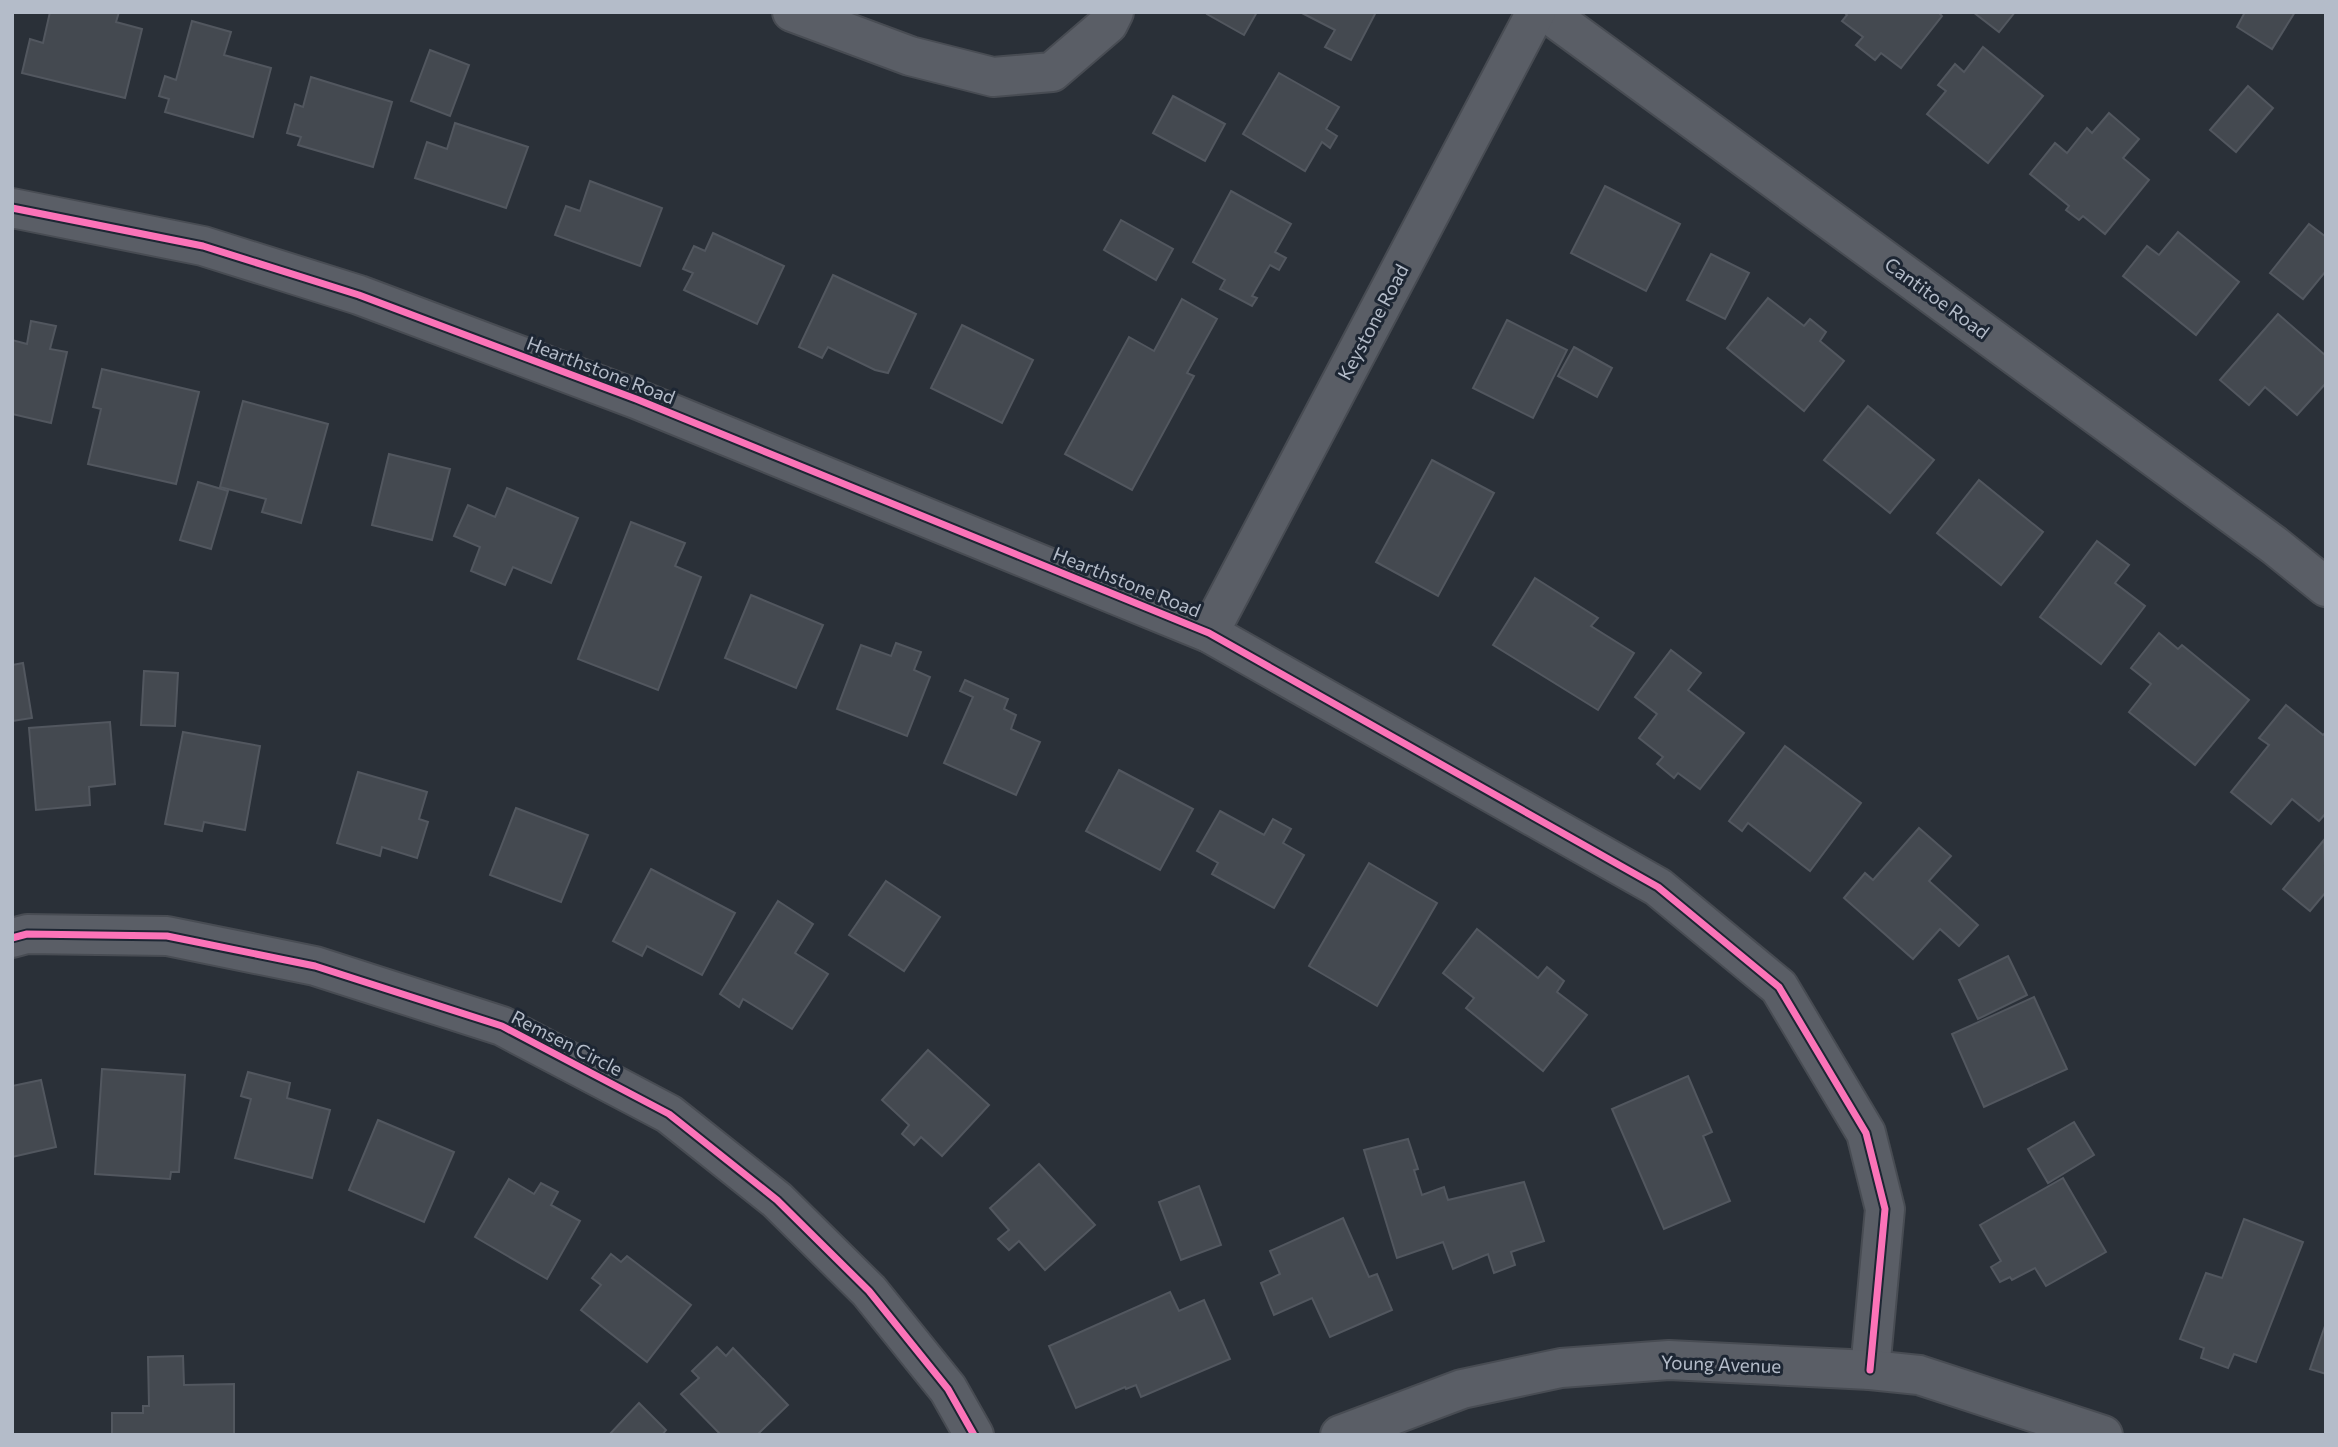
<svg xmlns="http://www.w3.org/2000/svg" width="2338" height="1447" viewBox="0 0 2338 1447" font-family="Commissioner,sans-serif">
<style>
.building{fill:#444950;stroke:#52575f;stroke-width:2}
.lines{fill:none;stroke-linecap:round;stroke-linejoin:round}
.minor-casing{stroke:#484c53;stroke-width:42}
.minor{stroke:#5a5e66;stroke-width:38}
.cycleway-casing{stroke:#1d2633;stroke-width:11}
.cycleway{stroke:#fb73b8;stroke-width:7}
.labels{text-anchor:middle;stroke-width:6;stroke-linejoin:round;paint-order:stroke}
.street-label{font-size:19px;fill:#b4bcc9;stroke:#1d2633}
</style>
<rect width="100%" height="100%" fill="#2a3038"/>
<g class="building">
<path d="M 50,12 L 119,12 L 116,22 L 142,29 L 125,98 L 22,73 L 30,39 L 43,43 Z"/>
<path d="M 1208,12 L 1257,12 L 1244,35 L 1207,14 Z"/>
<path d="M 1300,12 L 1376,12 L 1351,60 L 1325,47 L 1335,30 Z"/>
<path d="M 1844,12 L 1938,12 L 1942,16 L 1901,68 L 1881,53 L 1875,60 L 1856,45 L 1863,37 L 1842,21 L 1847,15 Z"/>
<path d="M 1973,12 L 2015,12 L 1999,32 Z"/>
<path d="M 2245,12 L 2295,12 L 2272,49 L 2237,27 Z"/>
<path d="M 192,21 L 231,32 L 224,55 L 271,68 L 253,137 L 165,112 L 169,99 L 159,96 L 165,76 L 176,80 Z"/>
<path d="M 1983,47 L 2043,96 L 1988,163 L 1927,114 L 1946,91 L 1938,85 L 1955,64 L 1964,72 Z"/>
<path d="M 430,50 L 469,65 L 450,116 L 411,101 Z"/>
<path d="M 1279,73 L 1339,107 L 1326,129 L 1337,136 L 1330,148 L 1322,142 L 1305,171 L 1243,134 Z"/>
<path d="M 311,77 L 392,102 L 373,167 L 298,145 L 301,137 L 287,133 L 295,104 L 303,107 Z"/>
<path d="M 2248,86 L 2273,108 L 2236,152 L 2210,130 Z"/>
<path d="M 1173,96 L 1225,124 L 1205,161 L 1153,133 Z"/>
<path d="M 2109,113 L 2139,139 L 2123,158 L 2149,180 L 2105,234 L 2083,216 L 2079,220 L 2066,210 L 2069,206 L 2030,174 L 2055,143 L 2067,153 L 2087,128 L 2092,133 Z"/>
<path d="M 455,123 L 528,147 L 506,208 L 415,178 L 427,142 L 447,149 Z"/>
<path d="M 590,181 L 662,208 L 640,266 L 555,235 L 566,206 L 580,211 Z"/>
<path d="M 1605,186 L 1680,224 L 1646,291 L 1571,253 Z"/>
<path d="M 1231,191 L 1291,224 L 1275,252 L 1286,258 L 1279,270 L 1270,265 L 1252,296 L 1257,298 L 1252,306 L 1220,289 L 1225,280 L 1193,262 Z"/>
<path d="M 1121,220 L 1173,249 L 1156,280 L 1104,250 Z"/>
<path d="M 2309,224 L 2326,237 L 2326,271 L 2303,299 L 2270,273 Z"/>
<path d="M 2178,232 L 2239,282 L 2196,335 L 2123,276 L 2147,246 L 2159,255 Z"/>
<path d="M 713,233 L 784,266 L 757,324 L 684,290 L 693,273 L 683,269 L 694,246 L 705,251 Z"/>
<path d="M 1711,254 L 1749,273 L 1725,319 L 1687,300 Z"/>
<path d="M 833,275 L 916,314 L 888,373 L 875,370 L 828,347 L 822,358 L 799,347 Z"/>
<path d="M 1768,298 L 1804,326 L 1810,319 L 1826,332 L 1820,341 L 1844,361 L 1804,411 L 1727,348 Z"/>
<path d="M 1182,299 L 1217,319 L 1187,373 L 1194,376 L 1132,490 L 1065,454 L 1129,337 L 1154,351 Z"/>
<path d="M 2278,314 L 2326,356 L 2326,383 L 2297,415 L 2265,387 L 2249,405 L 2220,380 Z"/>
<path d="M 1507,320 L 1567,350 L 1533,418 L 1473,388 Z"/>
<path d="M 31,321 L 56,326 L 50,349 L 67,352 L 51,423 L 12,414 L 12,340 L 27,344 Z"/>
<path d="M 962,325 L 1033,360 L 1002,423 L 931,388 Z"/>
<path d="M 1574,347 L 1612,368 L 1597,397 L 1558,376 Z"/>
<path d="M 102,369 L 199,392 L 176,484 L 88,464 L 101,409 L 93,407 Z"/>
<path d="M 243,401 L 328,424 L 301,523 L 262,512 L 266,499 L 220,487 Z"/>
<path d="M 1868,406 L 1934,460 L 1890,513 L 1824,460 Z"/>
<path d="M 389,454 L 450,469 L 432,540 L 372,525 Z"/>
<path d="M 1432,460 L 1494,493 L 1438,596 L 1376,562 Z"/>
<path d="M 1979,480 L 2043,532 L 2001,585 L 1937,533 Z"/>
<path d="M 198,482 L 228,491 L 211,549 L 180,540 Z"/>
<path d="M 507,488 L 578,518 L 551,583 L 513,567 L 505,585 L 471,571 L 480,547 L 454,536 L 468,505 L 495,517 Z"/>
<path d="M 631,522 L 685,543 L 675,566 L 701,577 L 658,690 L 578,659 Z"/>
<path d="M 2097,541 L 2129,565 L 2115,583 L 2145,606 L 2101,664 L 2040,617 Z"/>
<path d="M 1535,578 L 1598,618 L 1591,626 L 1634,653 L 1598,710 L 1493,645 Z"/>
<path d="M 751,595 L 823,625 L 796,688 L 725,658 Z"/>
<path d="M 2159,633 L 2178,649 L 2182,645 L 2249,700 L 2195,765 L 2129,712 L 2151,684 L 2131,668 Z"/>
<path d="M 896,643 L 921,652 L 914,670 L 930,677 L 907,736 L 837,709 L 861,645 L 891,656 Z"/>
<path d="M 1671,650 L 1701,673 L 1688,690 L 1744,733 L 1700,789 L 1678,773 L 1674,778 L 1657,764 L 1663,757 L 1639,738 L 1657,714 L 1635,697 Z"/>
<path d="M 23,663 L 32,718 L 12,721 L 12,665 Z"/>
<path d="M 144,671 L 178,673 L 175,726 L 141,725 Z"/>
<path d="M 965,680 L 1008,699 L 1004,709 L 1016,715 L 1011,729 L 1040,742 L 1016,795 L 944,763 L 973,697 L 960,691 Z"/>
<path d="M 2286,705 L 2323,735 L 2326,732 L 2326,813 L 2319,821 L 2292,799 L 2271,824 L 2231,792 L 2269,745 L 2259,738 Z"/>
<path d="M 110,722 L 115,784 L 89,787 L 90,805 L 36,810 L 29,728 Z"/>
<path d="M 183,732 L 260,746 L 245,830 L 204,822 L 202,831 L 165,824 Z"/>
<path d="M 1785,746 L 1861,803 L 1810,871 L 1748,823 L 1742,831 L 1729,821 Z"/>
<path d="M 1119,770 L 1193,809 L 1160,870 L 1086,831 Z"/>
<path d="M 358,772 L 427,792 L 419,819 L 428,822 L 417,858 L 382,847 L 380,856 L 337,843 Z"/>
<path d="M 516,808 L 588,835 L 561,902 L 490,875 Z"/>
<path d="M 1220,811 L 1264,835 L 1273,819 L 1291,829 L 1283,843 L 1304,855 L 1274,908 L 1212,874 L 1218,863 L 1197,851 Z"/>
<path d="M 1919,828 L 1951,856 L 1929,881 L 1978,925 L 1959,946 L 1940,929 L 1913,959 L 1844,898 L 1865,873 L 1873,880 Z"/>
<path d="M 2324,840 L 2326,892 L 2310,911 L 2283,889 Z"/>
<path d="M 1369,863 L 1437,903 L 1377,1006 L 1309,966 Z"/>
<path d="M 651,869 L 735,913 L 702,975 L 647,946 L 642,956 L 613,941 Z"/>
<path d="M 886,881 L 940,917 L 904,971 L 849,935 Z"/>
<path d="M 778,901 L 813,924 L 795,953 L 828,974 L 792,1029 L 743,999 L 739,1007 L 720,994 Z"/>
<path d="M 1477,929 L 1538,978 L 1547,967 L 1564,981 L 1557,992 L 1587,1015 L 1543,1071 L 1466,1008 L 1474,998 L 1443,973 Z"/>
<path d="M 2008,956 L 2027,995 L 1978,1019 L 1959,980 Z"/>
<path d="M 2034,997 L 2067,1069 L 1984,1107 L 1952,1034 Z"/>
<path d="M 928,1050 L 989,1105 L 942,1156 L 921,1137 L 914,1145 L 902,1134 L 909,1125 L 882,1100 Z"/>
<path d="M 102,1069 L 185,1075 L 179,1172 L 171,1172 L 170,1179 L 95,1174 Z"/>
<path d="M 248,1072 L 290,1083 L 287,1098 L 330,1110 L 312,1178 L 235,1158 L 251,1099 L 241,1096 Z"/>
<path d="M 1688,1076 L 1712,1132 L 1703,1136 L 1730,1201 L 1664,1229 L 1612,1109 Z"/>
<path d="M 41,1080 L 56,1147 L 12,1157 L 12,1086 Z"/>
<path d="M 378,1120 L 454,1152 L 424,1222 L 349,1190 Z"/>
<path d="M 2074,1122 L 2094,1155 L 2048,1183 L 2028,1149 Z"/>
<path d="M 1408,1139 L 1418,1169 L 1414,1170 L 1422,1195 L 1444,1187 L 1448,1200 L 1524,1182 L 1544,1241 L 1511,1252 L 1515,1265 L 1494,1273 L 1488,1254 L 1453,1269 L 1443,1242 L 1397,1258 L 1364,1150 Z"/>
<path d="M 1039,1164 L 1095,1225 L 1045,1270 L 1019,1241 L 1009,1250 L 998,1239 L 1009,1230 L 990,1208 Z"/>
<path d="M 2063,1178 L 2106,1252 L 2046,1286 L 2035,1268 L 2012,1280 L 2010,1277 L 2000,1282 L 1991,1267 L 2001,1261 L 1980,1225 Z"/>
<path d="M 509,1179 L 534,1194 L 541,1183 L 558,1192 L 551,1205 L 580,1221 L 547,1279 L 475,1237 Z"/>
<path d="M 1199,1186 L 1221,1245 L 1181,1260 L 1159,1202 Z"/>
<path d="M 1343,1218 L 1369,1277 L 1377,1274 L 1392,1310 L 1330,1337 L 1312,1298 L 1274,1315 L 1261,1283 L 1280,1274 L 1270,1251 Z"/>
<path d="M 2244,1219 L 2303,1242 L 2256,1362 L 2234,1354 L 2228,1368 L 2201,1358 L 2204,1348 L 2180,1339 L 2206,1273 L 2222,1278 Z"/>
<path d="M 611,1254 L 621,1262 L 627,1256 L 691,1305 L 647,1362 L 581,1310 L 601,1285 L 592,1278 Z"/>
<path d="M 1170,1292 L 1179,1311 L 1204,1300 L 1230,1359 L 1141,1397 L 1136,1385 L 1126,1389 L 1125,1387 L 1076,1408 L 1049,1346 Z"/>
<path d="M 2326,1323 L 2326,1374 L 2310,1369 Z"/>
<path d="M 717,1347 L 726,1356 L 733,1348 L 788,1405 L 757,1435 L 721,1435 L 681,1394 L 699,1378 L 692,1371 Z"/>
<path d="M 183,1356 L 184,1385 L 234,1384 L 234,1435 L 112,1435 L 112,1413 L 143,1413 L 143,1406 L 149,1406 L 148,1357 Z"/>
<path d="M 639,1403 L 666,1430 L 662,1435 L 609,1435 Z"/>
</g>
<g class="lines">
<g class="minor-casing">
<g id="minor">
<path d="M 792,12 L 910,56 L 993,77 L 1052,72 L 1108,24 L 1114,12"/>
<path d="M 1546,12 L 2274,545 L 2326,587"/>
<path d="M 12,208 L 203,246 L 359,295 L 636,399 L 1209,633 L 1658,887 L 1779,987 L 1866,1133 L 1885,1209 L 1870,1370"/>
<path d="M 1209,633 L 1536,12"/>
<path d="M 12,938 L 27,934 L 167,936 L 315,966 L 502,1026 L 669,1114 L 777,1200 L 869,1291 L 948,1389 L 974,1435"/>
<path d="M 1340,1435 L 1462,1389 L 1561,1368 L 1669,1360 L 1870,1370 L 1919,1375 L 2103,1435"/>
</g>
</g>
<use href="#minor" class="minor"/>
<g class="cycleway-casing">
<g id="cycleway">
<path d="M 12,208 L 203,246 L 359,295 L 636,399 L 1209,633 L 1658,887 L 1779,987 L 1866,1133 L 1885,1209 L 1870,1370"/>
<path d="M 12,938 L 27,934 L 167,936 L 315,966 L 502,1026 L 669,1114 L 777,1200 L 869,1291 L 948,1389 L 974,1435"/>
</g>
</g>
<use href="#cycleway" class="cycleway"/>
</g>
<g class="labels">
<g class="street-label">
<text transform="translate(1937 298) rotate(36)" y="7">Cantitoe Road</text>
<text transform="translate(1373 322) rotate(-62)" y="7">Keystone Road</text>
<text transform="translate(601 370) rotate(21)" y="7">Hearthstone Road</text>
<text transform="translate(1127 582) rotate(22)" y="7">Hearthstone Road</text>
<text transform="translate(567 1043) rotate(27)" y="7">Remsen Circle</text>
<text transform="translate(1721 1364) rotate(2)" y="7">Young Avenue</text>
</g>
</g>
<rect width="2338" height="1447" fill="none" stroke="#b4bcc9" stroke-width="28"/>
</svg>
